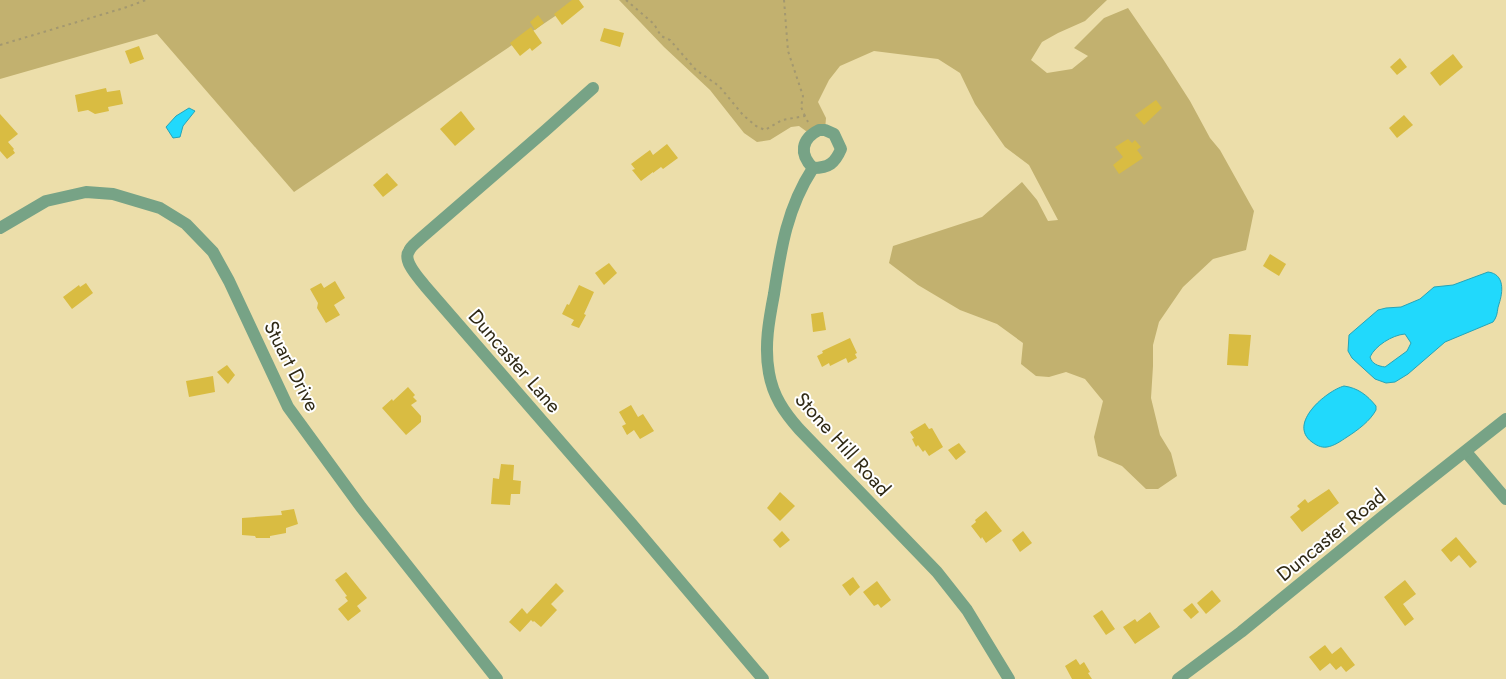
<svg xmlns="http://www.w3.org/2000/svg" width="1506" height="679" viewBox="0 0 1506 679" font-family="Jost,sans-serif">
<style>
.green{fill:#c2b16f}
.water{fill:#21d9fc;stroke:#26a4b7;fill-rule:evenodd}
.building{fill:#d9bc42}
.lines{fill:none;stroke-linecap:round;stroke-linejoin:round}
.path{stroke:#a39870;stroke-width:2;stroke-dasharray:2.5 4;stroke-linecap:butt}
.minor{stroke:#77a386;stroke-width:12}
.labels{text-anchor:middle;stroke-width:4;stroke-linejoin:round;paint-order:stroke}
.street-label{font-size:20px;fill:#302a16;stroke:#fff}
</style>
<rect width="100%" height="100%" fill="#ecdeaa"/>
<g class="green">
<path d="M 0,0 L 579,0 L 294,192 L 157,34 L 0,79 Z"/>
<path d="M 619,0 L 1107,0 L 1085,21 L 1058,33 L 1042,42 L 1031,60 L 1047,73 L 1072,69 L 1088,56 L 1074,48 L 1104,18 L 1128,8 L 1163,59 L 1190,101 L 1210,138 L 1220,150 L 1254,211 L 1246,250 L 1213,259 L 1183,287 L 1159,322 L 1153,345 L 1153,366 L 1151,398 L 1160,435 L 1171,453 L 1177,476 L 1158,489 L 1146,489 L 1122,466 L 1098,456 L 1094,437 L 1103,401 L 1085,379 L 1066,372 L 1049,377 L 1036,376 L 1021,364 L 1023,343 L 997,324 L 960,310 L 918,285 L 889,263 L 893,246 L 982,217 L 1022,182 L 1037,200 L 1048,221 L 1058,220 L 1029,165 L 1005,147 L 975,104 L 960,73 L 938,59 L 874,51 L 840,66 L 829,80 L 818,102 L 826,118 L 825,130 L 810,134 L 799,126 L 791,127 L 770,140 L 757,142 L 744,133 L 710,90 L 664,47 Z"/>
</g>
<g class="water">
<path d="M 189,108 L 195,111 L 183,126 L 180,137 L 173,138 L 166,127 L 176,116 Z"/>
<path d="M 1488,272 C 1505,274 1503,292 1499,304 C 1497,309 1498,314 1495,319 L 1493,322 L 1445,342 L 1408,374 L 1395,382 L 1386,383 L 1375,379 L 1352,358 L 1348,351 L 1349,335 L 1378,310 L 1386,308 L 1401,307 L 1420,299 L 1434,287 L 1453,285 ZM 1405,334 L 1411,343 L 1407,351 L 1385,367 C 1378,366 1372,364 1370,357 C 1375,346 1392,335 1405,334 Z"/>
<path d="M 1344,386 C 1358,388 1367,395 1376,406 L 1376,410 C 1370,421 1358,430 1347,437 C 1341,441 1334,446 1327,447 C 1321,448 1316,445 1312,442 C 1287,424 1326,391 1344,386 Z"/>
</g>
<g class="building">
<path d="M 572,0 L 579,0 L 584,7 L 562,25 L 554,14 Z"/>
<path d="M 538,15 L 544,23 L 535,30 L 530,22 Z"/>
<path d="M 531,27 L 542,43 L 532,51 L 530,48 L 520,56 L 510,43 Z"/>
<path d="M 604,28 L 624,33 L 620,47 L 600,41 Z"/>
<path d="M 139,46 L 144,59 L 130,64 L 125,51 Z"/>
<path d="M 1453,54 L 1463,67 L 1440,86 L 1430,73 Z"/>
<path d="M 1400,58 L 1407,67 L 1397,75 L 1390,67 Z"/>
<path d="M 106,88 L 107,92 L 120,90 L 123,104 L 108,107 L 109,111 L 95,114 L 88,110 L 78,112 L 75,95 Z"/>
<path d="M 1156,100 L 1162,108 L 1144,125 L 1135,115 Z"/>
<path d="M 461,111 L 475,129 L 455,146 L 440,129 Z"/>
<path d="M 0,114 L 18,134 L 8,142 L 14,149 L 13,150 L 15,153 L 7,159 L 0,151 Z"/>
<path d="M 1404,115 L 1413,125 L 1397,138 L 1389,128 Z"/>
<path d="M 1128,139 L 1132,143 L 1135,140 L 1141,147 L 1137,150 L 1143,158 L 1119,174 L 1113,165 L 1123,157 L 1115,147 Z"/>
<path d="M 667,144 L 678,158 L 663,169 L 661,167 L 653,173 L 653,172 L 641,181 L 632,170 L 635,169 L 631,164 L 650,150 L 653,155 Z"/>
<path d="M 387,173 L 398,185 L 383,197 L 373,185 Z"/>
<path d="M 1270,254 L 1286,264 L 1279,276 L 1263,266 Z"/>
<path d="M 609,263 L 617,273 L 604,285 L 595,273 Z"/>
<path d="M 335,281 L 345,298 L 334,305 L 340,315 L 326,323 L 317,308 L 318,303 L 310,289 L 321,283 L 324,288 Z"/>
<path d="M 86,283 L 93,293 L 72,309 L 63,297 L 79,285 L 80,287 Z"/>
<path d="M 579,285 L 594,292 L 584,314 L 586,315 L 579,328 L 571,325 L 574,320 L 562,314 L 567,304 L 569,305 Z"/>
<path d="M 823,312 L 826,330 L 813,332 L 811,314 Z"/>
<path d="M 1229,334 L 1251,335 L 1248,366 L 1227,365 Z"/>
<path d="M 850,338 L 857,353 L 855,354 L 857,358 L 848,363 L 846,358 L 830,366 L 829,363 L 822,367 L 817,356 L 823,353 L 822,351 Z"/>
<path d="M 227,365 L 235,375 L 228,384 L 217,372 Z"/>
<path d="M 213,376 L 215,392 L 189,397 L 186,381 Z"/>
<path d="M 408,387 L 415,395 L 413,397 L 417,401 L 411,405 L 421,416 L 421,422 L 406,435 L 382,408 L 392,399 L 393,401 Z"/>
<path d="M 631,405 L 638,417 L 643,414 L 654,431 L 640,439 L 634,430 L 627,435 L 622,426 L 626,424 L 619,412 Z"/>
<path d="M 925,423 L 929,429 L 932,428 L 943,447 L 929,456 L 925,450 L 923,452 L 918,445 L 916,447 L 912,439 L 914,438 L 910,432 Z"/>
<path d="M 959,443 L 966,452 L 956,460 L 948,450 Z"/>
<path d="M 501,464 L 514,465 L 513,480 L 521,481 L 520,494 L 511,494 L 510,505 L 491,504 L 493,478 L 499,479 Z"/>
<path d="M 1329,489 L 1339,503 L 1302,532 L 1290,517 L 1300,509 L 1297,506 L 1305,499 L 1308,503 Z"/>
<path d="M 780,492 L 795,506 L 780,521 L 767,508 Z"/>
<path d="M 294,509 L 298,524 L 286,528 L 286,533 L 270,536 L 270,538 L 256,538 L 255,536 L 242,535 L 242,518 L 282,515 L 281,511 Z"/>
<path d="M 986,511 L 1002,531 L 986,543 L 982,537 L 981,539 L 971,526 L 976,522 L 975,520 Z"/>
<path d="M 782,531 L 790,540 L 780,548 L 773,540 Z"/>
<path d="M 1023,531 L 1032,543 L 1020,552 L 1012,540 Z"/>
<path d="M 1456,537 L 1477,562 L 1470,568 L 1459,555 L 1451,562 L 1441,550 Z"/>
<path d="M 346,572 L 367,598 L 357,606 L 361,611 L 348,621 L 338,609 L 348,601 L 345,597 L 347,596 L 335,580 Z"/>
<path d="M 853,577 L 860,587 L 850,596 L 842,585 Z"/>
<path d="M 1405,580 L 1416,594 L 1403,604 L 1414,619 L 1405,626 L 1384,597 Z"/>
<path d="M 877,581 L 891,600 L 881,608 L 878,604 L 874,606 L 863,592 Z"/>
<path d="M 556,583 L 564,591 L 551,604 L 557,610 L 541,627 L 534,621 L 533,622 L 531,620 L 520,632 L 509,622 L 522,608 L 527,614 Z"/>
<path d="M 1212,590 L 1221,601 L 1206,614 L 1197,603 Z"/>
<path d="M 1192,603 L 1199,612 L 1191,619 L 1183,610 Z"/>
<path d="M 1102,610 L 1115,629 L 1106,635 L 1093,616 Z"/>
<path d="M 1150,612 L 1160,627 L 1135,644 L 1123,627 L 1135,619 L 1137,622 Z"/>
<path d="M 1325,645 L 1332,654 L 1341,647 L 1355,665 L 1346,672 L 1341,666 L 1336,670 L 1330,663 L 1320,671 L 1309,657 Z"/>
<path d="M 1076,659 L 1080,665 L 1084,662 L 1090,672 L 1088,673 L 1092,679 L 1072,679 L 1065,666 Z"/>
</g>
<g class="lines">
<g class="path">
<path d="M 626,0 L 654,24 L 661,36 L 670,40 L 696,70 L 719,86 L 743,115 L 756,126 L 765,130 L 782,120 L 805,116 L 808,122"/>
<path d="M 784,0 L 788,51 L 803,96 L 801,107 L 805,116"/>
<path d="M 0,45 L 124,8 L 146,0"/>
</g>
<g class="minor">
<path d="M 593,88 L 546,130 L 420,239 C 416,243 411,246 409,251 C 402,261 419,278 425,286 L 630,522 L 763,679"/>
<path d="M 819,130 L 825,130 L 834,134 L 841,149 C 835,163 829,168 813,168 C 799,154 801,139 819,130 Z"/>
<path d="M 813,168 C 787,208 781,248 774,294 C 769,320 764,346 769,373 C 773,396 784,412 799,429 L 937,572 L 967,610 L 1009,679"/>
<path d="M 0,228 L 46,201 L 86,192 L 113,194 L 160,208 L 186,224 L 213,252 L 229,281 L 288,407 L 361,507 L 497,679"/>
<path d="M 1466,452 L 1506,499"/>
<path d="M 1178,679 L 1241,632 L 1387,513 L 1506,419"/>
</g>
</g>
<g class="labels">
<g class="street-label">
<text transform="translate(515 361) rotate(49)" y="7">Duncaster Lane</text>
<text transform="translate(292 366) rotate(63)" y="7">Stuart Drive</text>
<text transform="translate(843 444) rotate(48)" y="7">Stone Hill Road</text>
<text transform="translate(1331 535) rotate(-39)" y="7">Duncaster Road</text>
</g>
</g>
</svg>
